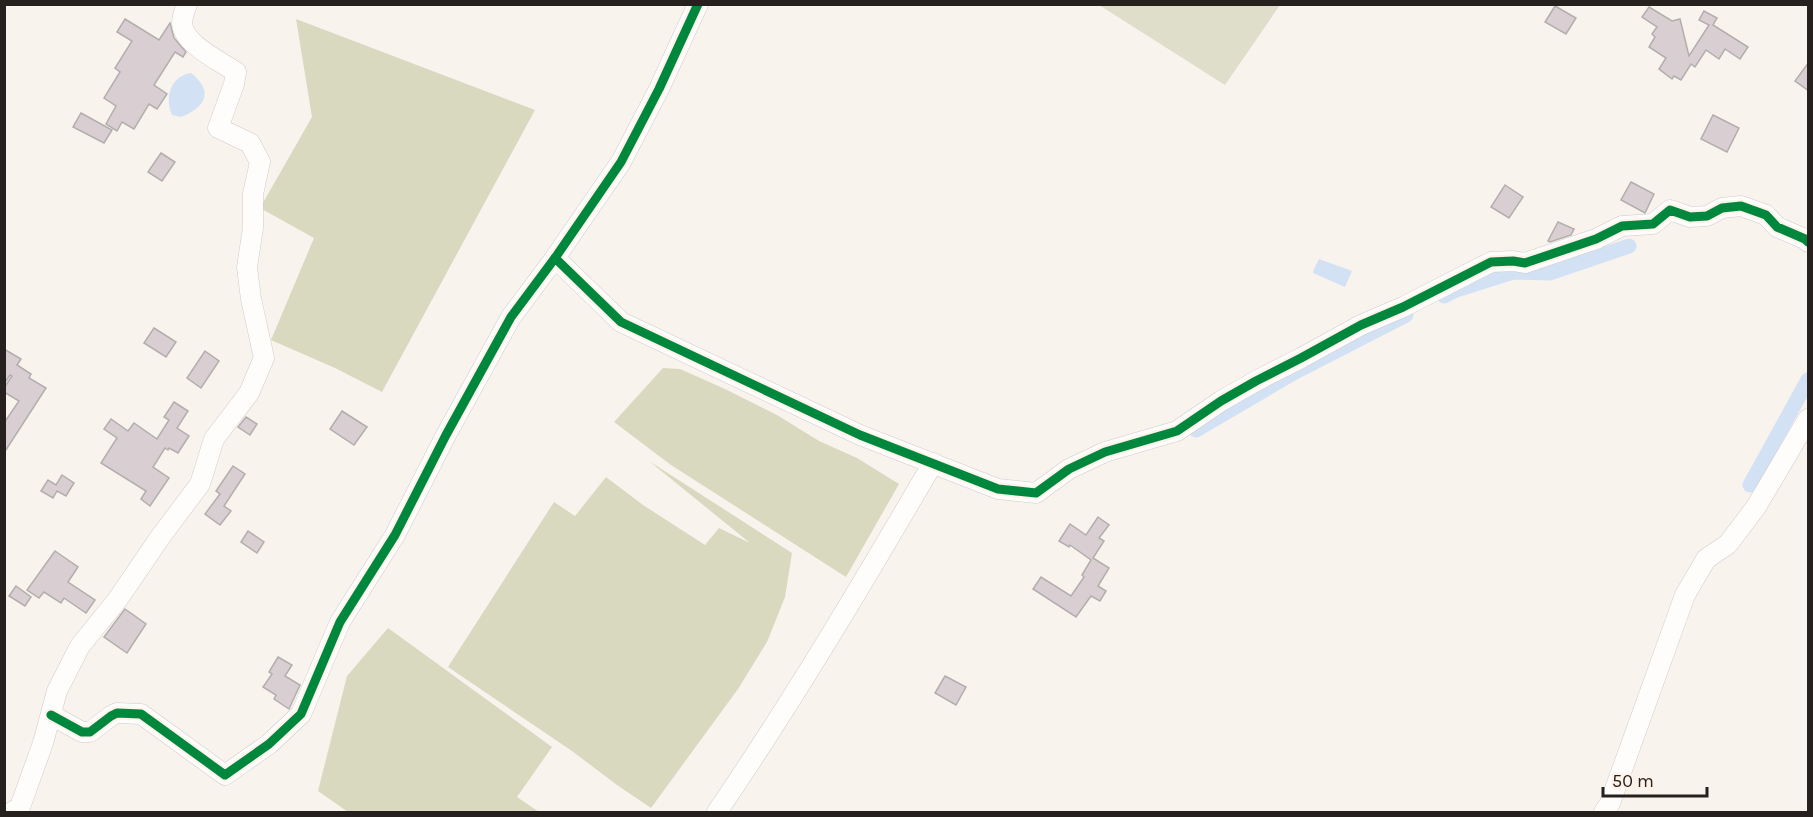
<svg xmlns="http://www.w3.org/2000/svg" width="1813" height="817" viewBox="0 0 1813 817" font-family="Karla,sans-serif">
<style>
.green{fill:#dedeca}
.forest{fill:#d8d9bf}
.water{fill:#d2e1f4}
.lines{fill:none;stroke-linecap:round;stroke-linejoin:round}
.canal{stroke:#d2e1f4;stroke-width:15}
.building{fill:#d9cfd3;stroke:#b2aead;stroke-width:1.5}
.minor-casing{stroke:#d0cbc8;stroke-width:21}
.minor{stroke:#fefdfc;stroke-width:20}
.cycleway-casing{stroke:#fef2e9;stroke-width:13}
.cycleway{stroke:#00873e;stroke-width:9}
</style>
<rect width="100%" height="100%" fill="#f9f3ee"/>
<path class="green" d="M 1099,5 L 1280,5 L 1225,85 Z"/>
<g class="forest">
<path d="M 296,19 L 535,110 L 382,392 L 335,368 L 271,340 L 314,238 L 260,208 L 312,117 Z"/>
<path d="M 663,368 L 680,369 L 725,389 L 777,415 L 819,441 L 857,458 L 899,484 L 846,577 L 671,465 L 614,422 Z"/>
<path d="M 649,461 L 792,553 L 785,597 L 767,642 L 738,689 L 651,808 L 617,785 L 572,751 L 448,667 L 554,502 L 575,516 L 606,477 L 643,505 L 705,545 L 719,528 L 750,543 Z"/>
<path d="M 388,628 L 552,747 L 517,797 L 539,812 L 507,812 L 507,811 L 506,812 L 348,812 L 318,791 L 347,676 Z"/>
</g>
<g class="water">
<path d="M 191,73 C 214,91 206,107 181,117 L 172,115 C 164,97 171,76 191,73 Z"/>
<path d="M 1319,259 L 1352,271 L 1345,287 L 1313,273 L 1314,269 Z"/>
</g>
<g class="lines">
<g class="canal">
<path d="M 1444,296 L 1456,290 L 1513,272 L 1550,273 L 1629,246"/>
<path d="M 1196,430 L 1295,372 L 1406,315"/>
<path d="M 1750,485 L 1808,380"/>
</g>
</g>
<g class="building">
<path d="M 1555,6 L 1576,18 L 1566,34 L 1545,22 Z"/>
<path d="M 1649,7 L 1672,21 L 1680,19 L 1689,56 L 1709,25 L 1699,20 L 1704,11 L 1717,18 L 1713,25 L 1748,47 L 1740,59 L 1725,49 L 1719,59 L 1706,50 L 1695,67 L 1691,64 L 1681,80 L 1674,76 L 1672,79 L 1659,69 L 1666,58 L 1649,47 L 1655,37 L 1652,34 L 1657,27 L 1642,17 Z"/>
<path d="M 125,19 L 159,40 L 170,23 L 174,38 L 186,52 L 183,57 L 175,52 L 154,85 L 167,94 L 157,109 L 149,104 L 134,129 L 122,122 L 117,131 L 106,124 L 116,106 L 104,98 L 120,72 L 115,68 L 132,41 L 117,32 Z"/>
<path d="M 1809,62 L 1809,91 L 1795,81 Z"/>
<path d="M 81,113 L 112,130 L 104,143 L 73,127 Z"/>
<path d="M 1713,115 L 1739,128 L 1727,152 L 1701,139 Z"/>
<path d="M 161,153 L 175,162 L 162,181 L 148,172 Z"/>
<path d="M 1631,182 L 1654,194 L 1645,213 L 1621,200 Z"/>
<path d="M 1505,185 L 1523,197 L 1509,218 L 1491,207 Z"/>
<path d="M 1558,222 L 1574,229 L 1571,235 L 1550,242 L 1548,241 Z"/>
<path d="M 154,328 L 176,342 L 166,357 L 144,343 Z"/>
<path d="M 4,349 L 21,359 L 17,365 L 31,374 L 29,378 L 46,388 L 4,453 L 4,423 L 19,401 L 4,392 L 4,388 L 12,376 L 10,375 L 4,384 Z"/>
<path d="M 205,351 L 219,361 L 201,388 L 187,378 Z"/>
<path d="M 174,402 L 188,411 L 177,428 L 189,436 L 178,453 L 169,448 L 168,450 L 165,448 L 153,467 L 169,478 L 150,506 L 141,499 L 146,491 L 101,463 L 117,438 L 104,429 L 111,419 L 128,431 L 134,423 L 157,439 L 169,420 L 164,417 Z"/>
<path d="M 342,411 L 367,427 L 354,445 L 330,429 Z"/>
<path d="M 246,417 L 257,424 L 250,435 L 238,427 Z"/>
<path d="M 233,466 L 245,474 L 224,506 L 231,511 L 220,525 L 205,514 L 220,494 L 216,491 Z"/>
<path d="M 62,475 L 74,483 L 66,496 L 57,491 L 53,498 L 41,491 L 48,480 L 56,485 Z"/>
<path d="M 1098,517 L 1109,525 L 1099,538 L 1104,541 L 1093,558 L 1109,568 L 1098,586 L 1106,591 L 1100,601 L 1091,596 L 1076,617 L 1033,589 L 1041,577 L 1071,596 L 1084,577 L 1082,575 L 1091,560 L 1070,545 L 1069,547 L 1059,541 L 1070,524 L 1086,535 Z"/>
<path d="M 248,531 L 264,542 L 257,553 L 241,542 Z"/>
<path d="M 55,551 L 78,567 L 68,582 L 95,600 L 86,613 L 64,598 L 61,603 L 44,592 L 39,598 L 27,590 Z"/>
<path d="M 16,586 L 31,597 L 25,606 L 9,596 Z"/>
<path d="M 125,609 L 146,624 L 127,653 L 104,637 Z"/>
<path d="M 278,657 L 292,665 L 285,676 L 300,685 L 289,709 L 274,699 L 276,695 L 263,687 L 272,674 L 269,672 Z"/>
<path d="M 945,676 L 966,687 L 956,705 L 935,693 Z"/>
</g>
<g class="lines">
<g class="minor-casing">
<g id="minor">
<path d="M 555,258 L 621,322 L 860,435 L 998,489 L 1036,493 L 1069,469 L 1105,452 L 1177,431 L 1221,401 L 1256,381 L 1301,358 L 1361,325 L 1403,307 L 1491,262 L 1513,261 L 1525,263 L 1596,239 L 1622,226 L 1653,224 L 1670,210 L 1690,217 L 1707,216 L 1722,208 L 1741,206 L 1766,215 L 1777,227 L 1805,239 L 1808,242"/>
<path d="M 51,715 L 82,732 L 90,732 L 111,716 L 117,713 L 141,714 L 225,775 L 269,744 L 301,714 L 340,622 L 395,535 L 446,435 L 511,317 L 555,258 L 621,162 L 659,89 L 698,4"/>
<path d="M 12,812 L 20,807 L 43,743 L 57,691 L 80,646 L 118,599 L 161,536 L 200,484 L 214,439 L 249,393 L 264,358 L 251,299 L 247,267 L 253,228 L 253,194 L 260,162 L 250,143 L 218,128 L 234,84 L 236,72 C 220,61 183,44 182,23 C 182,17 185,10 187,4"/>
<path d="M 717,812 C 794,699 864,581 933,463"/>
<path d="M 1604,812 L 1610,803 L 1685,595 L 1706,559 L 1728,544 L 1756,507 L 1808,419"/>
</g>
</g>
<use href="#minor" class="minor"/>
<g class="cycleway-casing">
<g id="cycleway">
<path d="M 555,258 L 621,322 L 860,435 L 998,489 L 1036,493 L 1069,469 L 1105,452 L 1177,431 L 1221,401 L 1256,381 L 1301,358 L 1361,325 L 1403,307 L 1491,262 L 1513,261 L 1525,263 L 1596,239 L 1622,226 L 1653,224 L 1670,210 L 1690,217 L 1707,216 L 1722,208 L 1741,206 L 1766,215 L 1777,227 L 1805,239 L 1808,242"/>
<path d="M 51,715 L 82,732 L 90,732 L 111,716 L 117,713 L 141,714 L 225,775 L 269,744 L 301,714 L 340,622 L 395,535 L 446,435 L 511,317 L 555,258 L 621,162 L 659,89 L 698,4"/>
</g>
</g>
<use href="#cycleway" class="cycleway"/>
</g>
<rect width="1813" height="817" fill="none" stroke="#26211e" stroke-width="12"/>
<path d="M1603 787v9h104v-9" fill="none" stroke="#26211e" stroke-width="3"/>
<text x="1612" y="787" font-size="18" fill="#26211e" stroke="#fef2e9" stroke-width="4.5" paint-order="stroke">50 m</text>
</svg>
